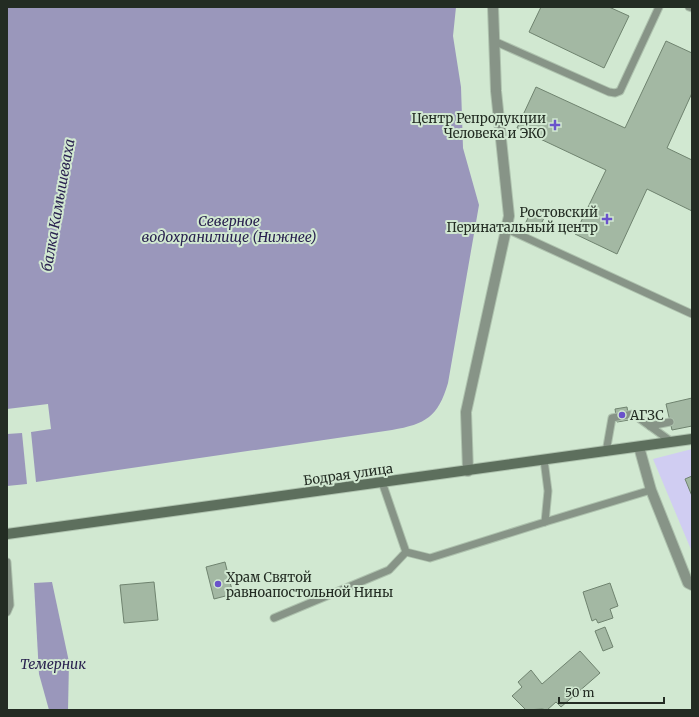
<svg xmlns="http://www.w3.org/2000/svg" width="699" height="717" viewBox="0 0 699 717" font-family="Merriweather,serif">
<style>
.green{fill:#d0cdf2}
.water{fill:#9a97bb}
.building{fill:#a3b8a3;stroke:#6f836f}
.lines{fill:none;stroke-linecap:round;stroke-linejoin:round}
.lane-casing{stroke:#aec2ae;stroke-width:9}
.street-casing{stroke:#aec2ae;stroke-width:12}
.secondary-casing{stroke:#aec2ae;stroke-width:12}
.lane{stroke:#879487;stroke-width:7}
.street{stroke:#879487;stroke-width:10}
.secondary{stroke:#5d6f5d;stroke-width:10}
.poi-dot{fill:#6a52cb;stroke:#d1e8d1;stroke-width:1.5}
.labels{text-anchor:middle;stroke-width:4;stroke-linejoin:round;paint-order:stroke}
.poi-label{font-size:13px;fill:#232c23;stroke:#d1e8d1;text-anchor:end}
.street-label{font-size:13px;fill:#232c23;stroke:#d1e8d1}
.water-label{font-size:14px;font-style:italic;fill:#29214f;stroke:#d1e8d1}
</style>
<rect width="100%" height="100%" fill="#d1e8d1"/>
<path class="green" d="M 692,449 L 692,552 L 653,459 Z"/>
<g class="water">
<path d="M 7,7 L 456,7 L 453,36 L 461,87 L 463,148 L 479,205 L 448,383 C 438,417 426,424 392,430 L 36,482 L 31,432 L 51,429 L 48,404 L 7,409 Z"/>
<path d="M 22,433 L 27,484 L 7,486 L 7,434 Z"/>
<path d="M 52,582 L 69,662 L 68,710 L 49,710 L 39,674 L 34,583 Z"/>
</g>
<g class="building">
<path d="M 541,7 L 609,7 L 629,16 L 604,68 L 529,32 Z"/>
<path d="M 666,41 L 692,53 L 692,93 L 667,148 L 692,160 L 692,211 L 647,189 L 617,254 L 575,234 L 606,170 L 517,128 L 536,87 L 625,128 Z"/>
<path d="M 532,210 L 545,216 L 537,232 L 524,226 Z"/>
<path d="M 692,398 L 692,426 L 672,430 L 666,404 Z"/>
<path d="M 627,407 L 629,420 L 617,422 L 615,409 Z"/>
<path d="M 692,476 L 692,496 L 685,479 Z"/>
<path d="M 225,562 L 233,594 L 214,599 L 206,567 Z"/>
<path d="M 154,582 L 158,620 L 124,623 L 120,585 Z"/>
<path d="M 610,583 L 618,606 L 610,609 L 613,618 L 598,623 L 596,619 L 592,621 L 583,592 Z"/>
<path d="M 605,627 L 613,647 L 603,651 L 595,631 Z"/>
<path d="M 580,651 L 600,673 L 561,707 L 556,702 L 547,710 L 542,709 L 526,710 L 512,696 L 522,687 L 518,682 L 531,670 L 542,684 Z"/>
</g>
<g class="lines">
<g class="lane-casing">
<g id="lane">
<path d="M 689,7 L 692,8"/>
<path d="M 494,41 L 609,92 L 615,93 L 620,91 L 659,7"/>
<path d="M 507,229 L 692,314"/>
<path d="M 650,426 L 670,422"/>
<path d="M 606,452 L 612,418 L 633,414 L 672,442"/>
<path d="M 382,482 L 406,552 L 430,558 L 545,522 L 548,491 L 544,460"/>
<path d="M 545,522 L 651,490"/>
<path d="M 7,562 L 10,605 L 7,612"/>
<path d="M 274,618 L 389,570 L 406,552"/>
</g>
</g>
<g class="street-casing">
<g id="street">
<path d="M 639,447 L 651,490 L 688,583 L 692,585"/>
<path d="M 468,471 L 466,412 L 509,216 L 496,91 L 493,7"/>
</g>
</g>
<g class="secondary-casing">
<path id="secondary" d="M 7,534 L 692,439"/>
</g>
<use href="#lane" class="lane"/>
<use href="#street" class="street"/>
<use href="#secondary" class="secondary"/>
</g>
<g class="poi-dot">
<path d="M553 119h4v4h4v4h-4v4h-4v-4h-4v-4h4z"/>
<path d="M605 213h4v4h4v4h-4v4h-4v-4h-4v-4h4z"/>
<circle cx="622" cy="415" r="4"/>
<circle cx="218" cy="584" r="4"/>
</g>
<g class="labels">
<g class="poi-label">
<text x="546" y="123">Центр Репродукции<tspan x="546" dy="15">Человека и ЭКО</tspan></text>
<text x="598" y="217">Ростовский<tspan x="598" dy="15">Перинатальный центр</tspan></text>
<text x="630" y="420" text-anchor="start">АГЗС</text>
<text x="226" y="582" text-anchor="start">Храм Святой<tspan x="226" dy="15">равноапостольной Нины</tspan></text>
</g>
<g class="street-label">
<text transform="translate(348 474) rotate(-8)" y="5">Бодрая улица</text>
</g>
<g class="water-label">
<text transform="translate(58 205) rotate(-80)" y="5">балка Камышеваха</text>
<text x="229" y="226">Северное<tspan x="229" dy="16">водохранилище (Нижнее)</tspan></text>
<text x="53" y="669">Темерник</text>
</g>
</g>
<rect width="699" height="717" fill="none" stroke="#232c23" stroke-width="16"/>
<path d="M559 697v6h105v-6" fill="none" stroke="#232c23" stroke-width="2"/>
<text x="565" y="697" font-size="12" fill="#232c23" stroke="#d1e8d1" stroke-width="3" paint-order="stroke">50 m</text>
</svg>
